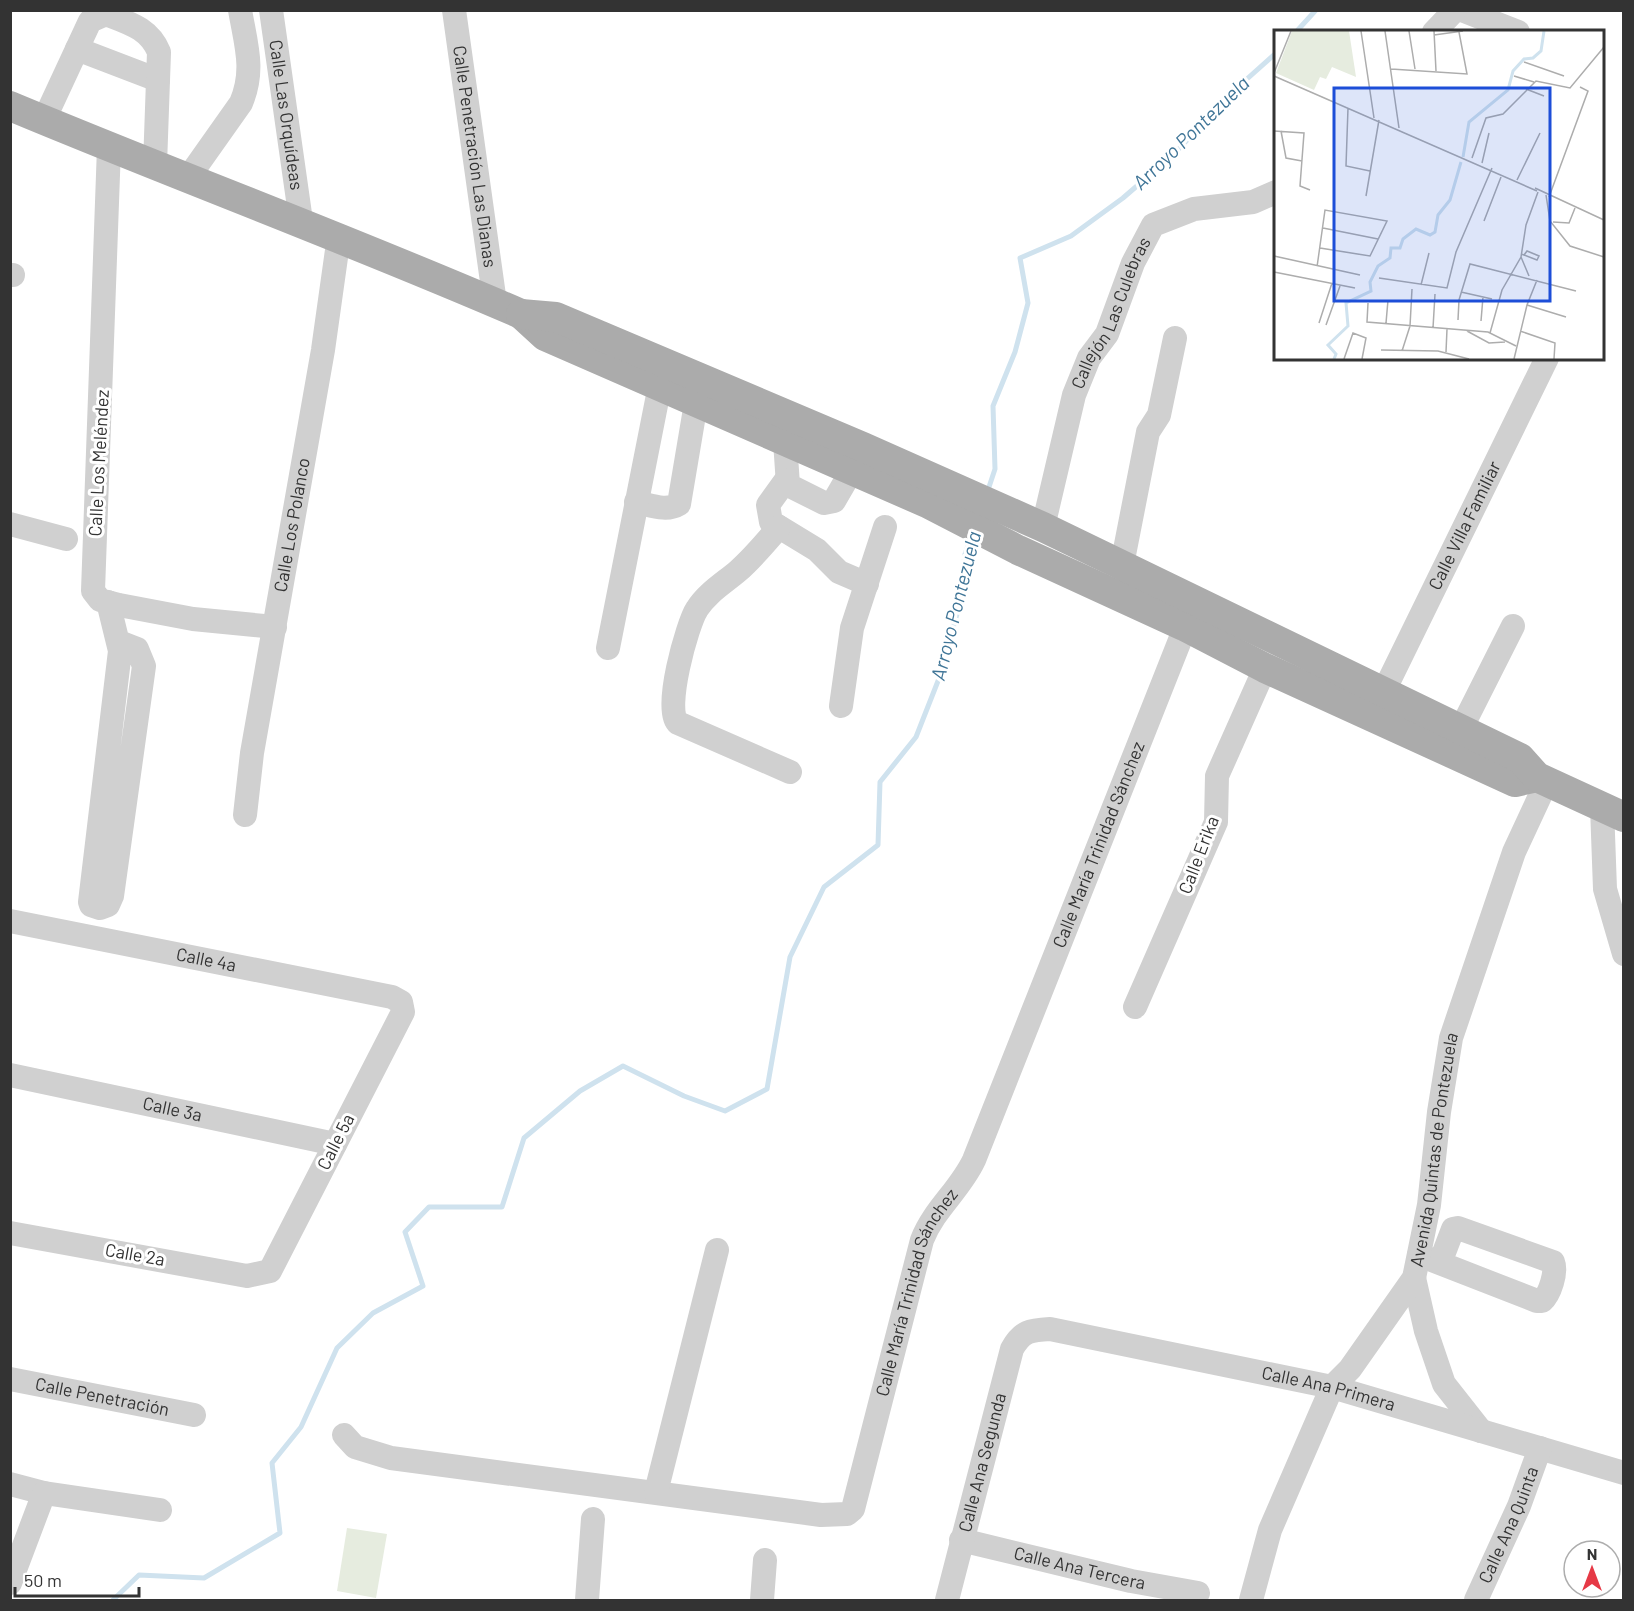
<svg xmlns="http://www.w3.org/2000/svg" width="1634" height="1611" viewBox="0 0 1634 1611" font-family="Barlow,sans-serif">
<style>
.green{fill:#e6ecdf}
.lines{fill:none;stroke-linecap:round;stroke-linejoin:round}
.stream{stroke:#cfe2ee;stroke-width:5}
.minor{stroke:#d0d0d0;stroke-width:24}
.major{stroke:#ababab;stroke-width:30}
.labels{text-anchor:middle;stroke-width:6;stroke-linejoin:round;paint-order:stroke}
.street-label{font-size:18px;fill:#333;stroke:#fff}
.water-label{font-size:20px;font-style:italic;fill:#3f7597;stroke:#fff}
.inset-river{fill:none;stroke:#cfe2ee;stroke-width:3}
.inset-road{fill:none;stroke:#adadad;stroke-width:1.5}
.view{fill:#1d4ed8;fill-opacity:0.15;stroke:#1d4ed8;stroke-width:3}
.inset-edge{fill:none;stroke:#333;stroke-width:3}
</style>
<rect width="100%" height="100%" fill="#fff"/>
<path class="green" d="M 347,1528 L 387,1534 L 376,1598 L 337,1591 Z"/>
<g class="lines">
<g class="stream">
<path d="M 1296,32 L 1316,10"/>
<path d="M 987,493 L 995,469 L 993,406 L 1015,352 L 1028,303 L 1020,258 L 1071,236 L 1123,198 L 1175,153 L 1229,95 L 1276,53"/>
<path d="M 113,1600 L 139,1575 L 204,1578 L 280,1533 L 272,1463 L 301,1427 L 337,1348 L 373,1313 L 423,1286 L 405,1232 L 429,1207 L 502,1207 L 524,1138 L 580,1091 L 623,1066 L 684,1096 L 725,1111 L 767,1089 L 790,957 L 824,887 L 878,845 L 880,782 L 916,737 L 938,681 L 959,607 L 965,554 L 972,535"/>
</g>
<g class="minor">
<path id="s1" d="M 271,10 L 301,221"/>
<path id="s2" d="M 454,10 L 495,303"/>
<path d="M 1462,10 L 1518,32"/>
<path d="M 1434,32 L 1455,10"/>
<path d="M 77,49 L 158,80"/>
<path d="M 44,120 L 90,21 L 106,14 C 129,23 149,28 159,52 L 155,165"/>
<path d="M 109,147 L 93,591 L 100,600 L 119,605 L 193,619 L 275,627"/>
<path d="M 188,178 L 241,103 C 255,70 246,45 240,10"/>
<path d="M 10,275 L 13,275"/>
<path d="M 785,441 L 788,485 L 824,503 L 834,501 L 852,470"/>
<path d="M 786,480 L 768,505 L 771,522 L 817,550 L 839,572 L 867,584"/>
<path d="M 636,502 C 651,505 666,512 679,504 L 696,403"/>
<path d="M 10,524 L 66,539"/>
<path d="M 779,527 C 766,542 753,558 738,571 C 724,583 707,593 697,609 C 687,624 663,712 678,723 L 790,772"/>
<path id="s3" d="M 1043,527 L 1074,395 L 1089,358 L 1107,334 L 1133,263 L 1153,225 L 1194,209 L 1253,202 L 1276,192"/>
<path d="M 1122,565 L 1148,432 L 1159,415 L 1175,338"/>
<path d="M 108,602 L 120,651 L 90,902 L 91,905 L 100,908 L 108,905 L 112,896 L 144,666 L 137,649 L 119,642"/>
<path d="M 608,648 L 660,385"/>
<path id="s4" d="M 1384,691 L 1547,358"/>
<path d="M 841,706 L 852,628 L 885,527"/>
<path d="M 1461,729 L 1513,626"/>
<path d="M 1602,807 L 1605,889 L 1624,954"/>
<path id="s5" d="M 245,815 L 252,753 L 323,350 L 339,236"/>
<path id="s6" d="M 10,921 L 392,997 L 401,1002 L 403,1012 L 270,1271 L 247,1276 L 10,1233"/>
<path d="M 1135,1007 L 1216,822 L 1217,776 L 1265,668"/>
<path id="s7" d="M 10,1075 L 335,1144"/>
<path d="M 1419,1255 L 1537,1301 L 1542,1301 C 1550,1294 1557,1272 1553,1262 L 1458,1228 L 1453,1229 L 1440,1263"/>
<path d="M 1414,1278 L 1426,1331 L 1444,1384 L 1481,1431"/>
<path id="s8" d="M 10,1379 L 194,1415"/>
<path id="s9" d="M 344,1435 L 355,1447 L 391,1458 L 821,1515 L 847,1514 L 853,1509 L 922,1240 C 934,1209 960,1190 974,1160 L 1192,610"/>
<path d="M 10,1484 L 44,1493 L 160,1510"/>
<path d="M 656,1492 L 717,1250"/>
<path id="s10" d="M 961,1540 L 1131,1581 L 1198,1593"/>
<path d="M 10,1583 L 44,1493"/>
<path d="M 587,1600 L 593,1519"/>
<path d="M 762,1600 L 765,1560"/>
<path id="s11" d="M 947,1600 L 1012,1349 C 1022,1331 1030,1330 1050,1329 L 1332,1387 L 1624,1473"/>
<path id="s12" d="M 1251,1600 L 1270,1530 L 1332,1387 L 1350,1369 L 1414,1278 L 1429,1205 L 1439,1112 L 1451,1038 L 1514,852 L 1547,781"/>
<path id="s13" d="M 1476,1600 L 1519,1506 L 1540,1448"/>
</g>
<g class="major">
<path d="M 10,106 C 180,177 353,241 521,314 L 545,336 L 927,503 L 1018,550 L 1184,626 L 1265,668 L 1515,782 L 1537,777"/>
<path d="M 521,314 L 556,317 L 863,447 L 1043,527 L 1520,758 L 1537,777 L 1624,817"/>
</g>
</g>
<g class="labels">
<g class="street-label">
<text dy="6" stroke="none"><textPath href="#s1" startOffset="106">Calle Las Orquídeas</textPath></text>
<text dy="6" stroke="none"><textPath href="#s2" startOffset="148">Calle Penetración Las Dianas</textPath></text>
<text dy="6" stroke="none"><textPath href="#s3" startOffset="226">Callejón Las Culebras</textPath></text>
<text transform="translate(99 463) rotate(-87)" y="6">Calle Los Meléndez</text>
<text dy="6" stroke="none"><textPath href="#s4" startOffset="184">Calle Villa Familiar</textPath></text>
<text dy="6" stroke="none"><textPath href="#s5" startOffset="294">Calle Los Polanco</textPath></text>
<text dy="6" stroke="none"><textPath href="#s9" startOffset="1234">Calle María Trinidad Sánchez</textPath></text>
<text transform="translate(1199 855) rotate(-69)" y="6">Calle Erika</text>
<text dy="6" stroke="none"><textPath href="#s6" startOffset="200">Calle 4a</textPath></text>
<text dy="6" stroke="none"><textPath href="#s7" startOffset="166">Calle 3a</textPath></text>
<text transform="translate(336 1142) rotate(-63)" y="6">Calle 5a</text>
<text dy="6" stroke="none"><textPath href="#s12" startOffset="495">Avenida Quintas de Pontezuela</textPath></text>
<text transform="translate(135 1255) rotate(10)" y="6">Calle 2a</text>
<text dy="6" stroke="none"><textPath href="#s9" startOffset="748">Calle María Trinidad Sánchez</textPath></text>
<text dy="6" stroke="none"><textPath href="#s11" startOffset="590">Calle Ana Primera</textPath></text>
<text dy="6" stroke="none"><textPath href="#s8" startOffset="94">Calle Penetración</textPath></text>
<text dy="6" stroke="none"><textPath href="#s11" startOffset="142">Calle Ana Segunda</textPath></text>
<text dy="6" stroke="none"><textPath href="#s13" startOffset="82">Calle Ana Quinta</textPath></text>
<text dy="6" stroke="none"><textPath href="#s10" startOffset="122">Calle Ana Tercera</textPath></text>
</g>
<g class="water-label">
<text transform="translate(1191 133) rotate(-44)" y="7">Arroyo Pontezuela</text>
<text transform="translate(956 606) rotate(-76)" y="7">Arroyo Pontezuela</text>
</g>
</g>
<g transform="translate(1274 30)">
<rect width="330" height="330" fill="#fff"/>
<path d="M 18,1 L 75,1 L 82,47 L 58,37 L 52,49 L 46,47 L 40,60 L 2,43 Z" fill="#e6ecdf"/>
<path class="inset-river" d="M 189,127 L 195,92 L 234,60 L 239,41 L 250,29 L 259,28 L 267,21 L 270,1M 60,329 L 62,324 L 54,315 L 74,296 L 72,273 L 97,261 L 96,252 L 104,236 L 116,228 L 117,218 L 126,218 L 129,209 L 142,199 L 156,205 L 161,202 L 164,185 L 176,170 L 187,132"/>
<path class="inset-road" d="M 87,1 L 100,88M 111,1 L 125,98M 135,1 L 141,39M 160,1 L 162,41M 160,5 L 189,1M 250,32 L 290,46M 117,39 L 193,44 L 185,2M 0,43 L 17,1M 0,46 L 263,161M 240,46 L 260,52M 252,59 L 270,66M 74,78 L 72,136 L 96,141M 0,101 L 30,103 L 26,156 L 36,160M 7,101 L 12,128 L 28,131M 198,128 L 212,88 L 229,84 L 262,51 L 296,58 L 330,17M 208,133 L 215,103M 243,150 L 266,103M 261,158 L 330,190M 272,165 L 276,191 L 296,216 L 330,227M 92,166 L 105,90M 275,167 L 314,61 L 306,57M 210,191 L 227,147M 279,192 L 295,193 L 301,178M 49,198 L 104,209M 247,224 L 250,225 L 263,230 L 265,226 L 253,221 L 250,225M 0,226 L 86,245M 247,227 L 255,246M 43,237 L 51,180 L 113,191 L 96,226 L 46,218M 0,242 L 81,258M 105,248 L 173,258 L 182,222 L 218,138M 147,255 L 155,223M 187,262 L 218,269M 94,273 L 93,292 L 214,302 L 242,316M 253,275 L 292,287M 184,290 L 185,270 L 196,234 L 302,261M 207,291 L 209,267M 45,293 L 58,253M 112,293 L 114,270M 52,295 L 66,256M 159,298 L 161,264M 193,301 L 215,313 L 231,312M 246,301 L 281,313 L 280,329M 216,303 L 228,260 L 247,227 L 252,195 L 264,162M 107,320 L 164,321 L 195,329M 128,321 L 136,296 L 138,259M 172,322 L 173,299M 70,329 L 79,303 L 92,308 L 88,329M 240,329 L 253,275 L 263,250"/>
<path class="view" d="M 60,58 L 276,58 L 276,271 L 60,271 Z"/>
<rect width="330" height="330" class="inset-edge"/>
</g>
<rect width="1634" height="1611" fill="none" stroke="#333333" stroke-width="24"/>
<g transform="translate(1592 1569)"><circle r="28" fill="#ffffff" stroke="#adadad" stroke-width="1.5"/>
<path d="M0-4.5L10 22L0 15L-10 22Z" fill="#e63946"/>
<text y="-9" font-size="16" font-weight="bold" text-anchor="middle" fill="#333333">N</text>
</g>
<path d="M15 1587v9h124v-9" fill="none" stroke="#333333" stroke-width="3"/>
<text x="24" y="1587" font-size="18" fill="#333333" stroke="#ffffff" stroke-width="4.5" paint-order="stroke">50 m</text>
</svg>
